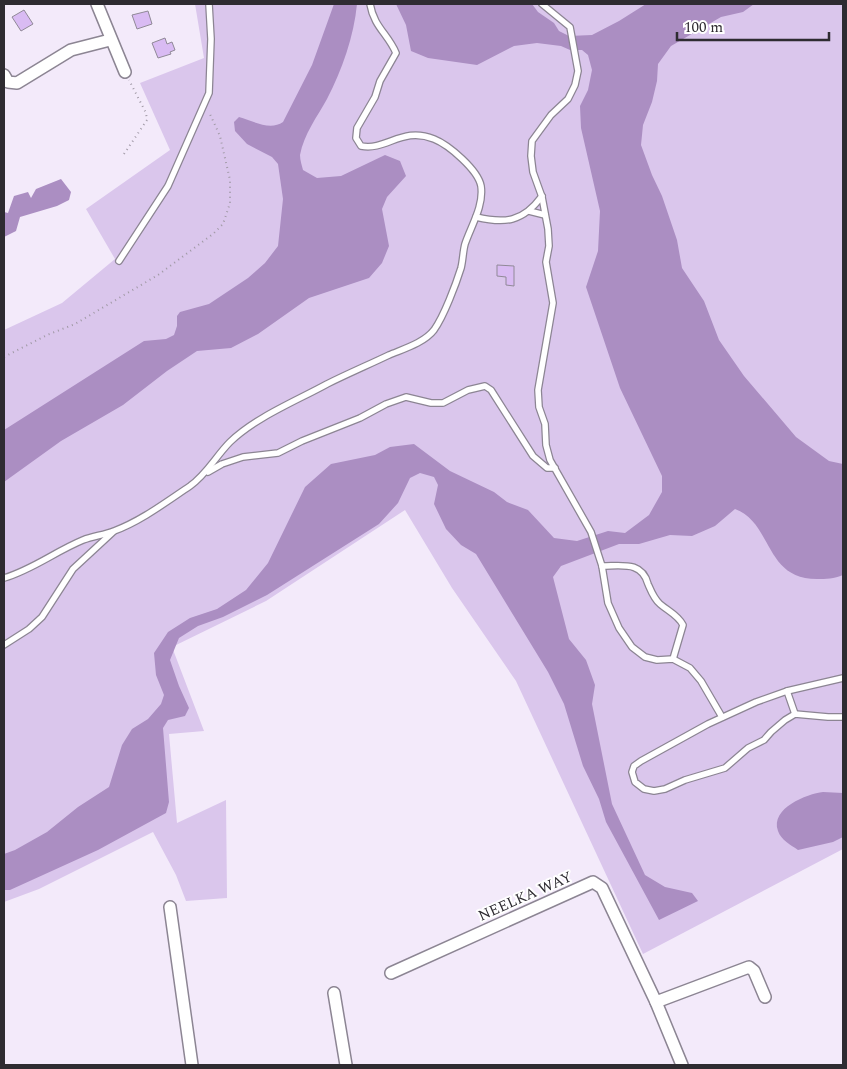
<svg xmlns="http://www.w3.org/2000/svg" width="847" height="1069" viewBox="0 0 847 1069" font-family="Spectral,serif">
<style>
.green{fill:#dac6ec}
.water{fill:#ab8ec2}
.building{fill:#d9bbf3;stroke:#908997}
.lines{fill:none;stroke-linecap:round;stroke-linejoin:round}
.service-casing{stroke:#8c8593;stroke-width:8}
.minor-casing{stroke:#8c8593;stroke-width:14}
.path{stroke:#a099a5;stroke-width:2;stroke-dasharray:1 4;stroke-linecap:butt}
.service{stroke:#fff;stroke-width:5.5}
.minor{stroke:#fff;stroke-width:11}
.labels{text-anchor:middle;stroke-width:4;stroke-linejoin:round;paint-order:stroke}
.street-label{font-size:15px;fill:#2e2b31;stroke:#fff}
</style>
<rect width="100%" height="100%" fill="#f3eafa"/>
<path class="green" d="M 195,4 L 843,4 L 843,849 L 643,954 L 516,681 L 452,588 L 405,510 L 266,601 L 172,647 L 204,731 L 169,734 L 177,823 L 226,800 L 227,898 L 186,901 L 176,875 L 153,832 L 39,889 L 4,902 L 4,330 L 62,303 L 115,259 L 86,209 L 170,150 L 140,83 L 204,58 Z"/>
<g class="water">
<path d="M 334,4 L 357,4 C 354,36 342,70 327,99 C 317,117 304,134 300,155 C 300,160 302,166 303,170 L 317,178 L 341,176 L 385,155 L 400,161 L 406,176 L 387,197 L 382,209 L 389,246 L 382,263 L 369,278 L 309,298 L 258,334 L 231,348 L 197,351 L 167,371 L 123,405 L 61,441 L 4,482 L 4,430 L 144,341 L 166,339 L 174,335 L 177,326 L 177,316 L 180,312 L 209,304 L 248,278 L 265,263 L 278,246 L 283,199 L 278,164 L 272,157 L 247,144 L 235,131 L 234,122 L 239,117 C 253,121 270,131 283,122 L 312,65 Z"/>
<path d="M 396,4 L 532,4 L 538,12 L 554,23 L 559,31 L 569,36 L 592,35 L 619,21 L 646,4 L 754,4 L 743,12 L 721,17 L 671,46 L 658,64 L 657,81 L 652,102 L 643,125 L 641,145 L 652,175 L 662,196 L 677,240 L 682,268 L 704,301 L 719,340 L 744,376 L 796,437 L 829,461 L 843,464 L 843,575 C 834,579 826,579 817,579 C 764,579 773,523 735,509 L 715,526 L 692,536 L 670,535 L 639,544 L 619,544 L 561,566 L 553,577 L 569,639 L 586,660 L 595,685 L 592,704 L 612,804 L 645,875 L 665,887 L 692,893 L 698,901 L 659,920 L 606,822 L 599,799 L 583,766 L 564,704 L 548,672 L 476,554 L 461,545 L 446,529 L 434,504 L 438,485 L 434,477 L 420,473 L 410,478 L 398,503 L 379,524 L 267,595 L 223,617 L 198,626 L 179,638 L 170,660 L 179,686 L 189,708 L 185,716 L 168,720 L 163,728 L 169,802 L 166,813 L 98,850 L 10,890 L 4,890 L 4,854 L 15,850 L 47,832 L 78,807 L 109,787 L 122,745 L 132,729 L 148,719 L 161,704 L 164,695 L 156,675 L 154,653 L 168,632 L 190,618 L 217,609 L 246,590 L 268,563 L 305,487 L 331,464 L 375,455 L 390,447 L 414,444 L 450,471 L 494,492 L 507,502 L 528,510 L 554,538 L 577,541 L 608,531 L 625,533 L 649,515 L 662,492 L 662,476 L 620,388 L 586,287 L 598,251 L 600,211 L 581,128 L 580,106 L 588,90 L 592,70 L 588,55 L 582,50 L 570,50 L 561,46 L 537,43 L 514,46 L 477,65 L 428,58 L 411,51 L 406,25 Z"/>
<path d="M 61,179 L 71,192 L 69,200 L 57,206 L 20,217 L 16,231 L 4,237 L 4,212 L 8,213 L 14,196 L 28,192 L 31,198 L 36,189 Z"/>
<path d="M 823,792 L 843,793 L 843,837 L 833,842 L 798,850 C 791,845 781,840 778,831 C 770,808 807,794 823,792 Z"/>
</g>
<g class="building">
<path d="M 24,10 L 33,24 L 21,31 L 12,17 Z"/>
<path d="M 148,11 L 152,24 L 137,29 L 132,15 Z"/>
<path d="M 165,38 L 167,44 L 172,42 L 175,50 L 170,52 L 171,54 L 158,58 L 152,43 Z"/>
<path d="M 497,265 L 514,266 L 514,286 L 506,285 L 506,277 L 497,276 Z"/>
</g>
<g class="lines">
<g class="service-casing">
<g id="service">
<path d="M 542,4 L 570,27 L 578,71 L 575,85 L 568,99 L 551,115 L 532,141 L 531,156 L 533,172 L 542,197 L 548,229 L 549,246 L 546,262 L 553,303 L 538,390 L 539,407 L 545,424 L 546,445 L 550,460 L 591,532 L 602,566 L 608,603 L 619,628 L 632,647 L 645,657 L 657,660 L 673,659 L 690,668 L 701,681 L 722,717"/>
<path d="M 529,211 L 545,215"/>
<path d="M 476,217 C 505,224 523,222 542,196"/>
<path d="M 119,261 L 168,186 L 209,93 L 211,39 L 209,4"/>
<path d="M 208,472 L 222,464 L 243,457 L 278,453 L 302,441 L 360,418 L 386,404 L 406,397 L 431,403 L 443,403 L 468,390 L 485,386 L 491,390 L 533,456 L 547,468 L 555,468"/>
<path d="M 602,566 C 622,566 642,561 648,584 C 651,591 654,599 660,604 C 668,611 678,615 683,625 L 673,659"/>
<path d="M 4,578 C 32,570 56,551 83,540 C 93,536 104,535 114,531 C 141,521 166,502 190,486 C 207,474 216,456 230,442 C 256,417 296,401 327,384 C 347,374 368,365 389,355 C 403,349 424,343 434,330 C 444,316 456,284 461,268 C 463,260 463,251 465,244 C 471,226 484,206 481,186 C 478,170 449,145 434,139 C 402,126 387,151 361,146 L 356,138 L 357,128 L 375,97 L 380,81 L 396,53 C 388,34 374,27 370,4"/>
<path d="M 4,645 L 29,629 L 42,617 L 73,569 L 113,532"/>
<path d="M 843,678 L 787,691 L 756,702 L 708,724 L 641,761 L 634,766 L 632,772 L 635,782 L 644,789 L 654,791 L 665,789 L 685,780 L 725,768 L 748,748 L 764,740 L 771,732 L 785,720 L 795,714 L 828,717 L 843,717"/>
<path d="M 787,691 L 795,714"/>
</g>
</g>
<g class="minor-casing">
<g id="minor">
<path d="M 97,4 L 125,72"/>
<path d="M 4,75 L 8,82 L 17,83 L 71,50 L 110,40"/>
<path d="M 170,907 L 192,1065"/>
<path d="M 391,973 L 593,882 L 602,888 L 656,1002 L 682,1065"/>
<path d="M 334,993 L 346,1065"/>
<path d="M 656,1002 L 749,967 L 754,971 L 765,997"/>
</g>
</g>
<g class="path">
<path d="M 124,154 L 147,120 L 146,113 L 129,80"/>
<path d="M 4,357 L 47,335 L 75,324 L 158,275 L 213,234 L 223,224 L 230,203 L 230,180 L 220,136 L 209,112"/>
</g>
<use href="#service" class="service"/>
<use href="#minor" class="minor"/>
</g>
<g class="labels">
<g class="street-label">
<text transform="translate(525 896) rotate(-24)" y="5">NEELKA WAY</text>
</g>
</g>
<rect width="847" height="1069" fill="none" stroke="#2e2b31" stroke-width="10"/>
<path d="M677 32v8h152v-8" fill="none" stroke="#2e2b31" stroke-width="2.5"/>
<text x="684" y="32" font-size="15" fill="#2e2b31" stroke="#ffffff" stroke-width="4" paint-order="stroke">100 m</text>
</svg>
